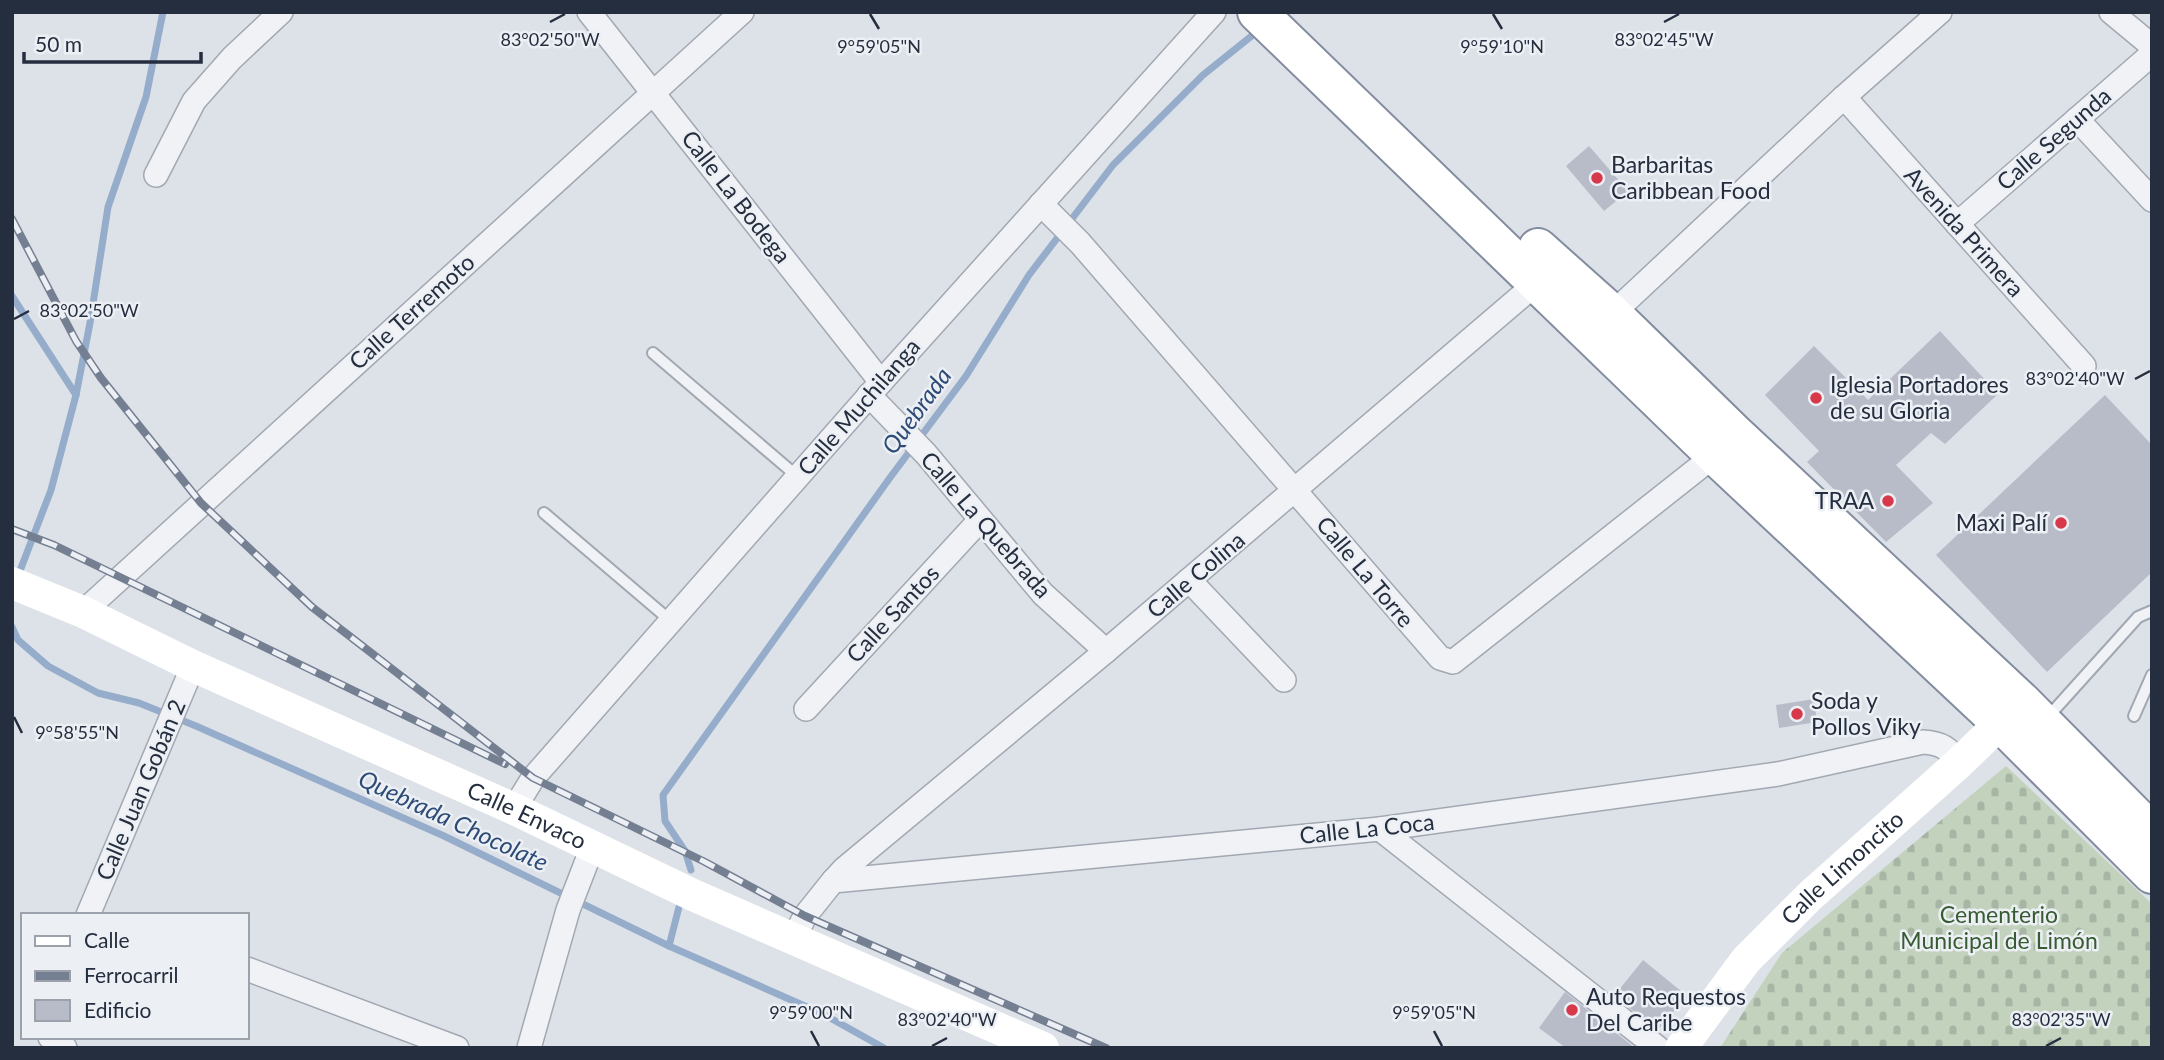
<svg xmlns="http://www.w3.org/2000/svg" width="2164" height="1060" viewBox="0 0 2164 1060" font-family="Lato,sans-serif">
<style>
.cemetery{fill:url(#cemetery-stones)}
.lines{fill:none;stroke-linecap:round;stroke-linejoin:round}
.stream{stroke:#95adcb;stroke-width:7}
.building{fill:#b7bcc8}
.lane-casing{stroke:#a2a8b2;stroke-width:14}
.street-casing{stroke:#a2a8b2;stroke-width:26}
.highway-casing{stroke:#838d9f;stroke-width:42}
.lane{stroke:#f0f2f6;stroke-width:10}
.street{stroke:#f0f2f6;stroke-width:23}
.secondary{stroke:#fff;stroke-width:32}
.highway{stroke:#fff;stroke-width:38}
.rail-casing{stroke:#757f92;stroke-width:8}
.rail{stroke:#ecf0f5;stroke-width:5;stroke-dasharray:16;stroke-linecap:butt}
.ticks{fill:none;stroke:#252e3f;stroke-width:2.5}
.poi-dot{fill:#d7384a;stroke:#ecf0f5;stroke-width:2.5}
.labels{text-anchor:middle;stroke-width:5;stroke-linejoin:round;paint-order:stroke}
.street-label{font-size:23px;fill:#252e3f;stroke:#ecf0f5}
.poi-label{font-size:23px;fill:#252e3f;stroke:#ecf0f5;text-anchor:start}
.park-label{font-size:23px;fill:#385c32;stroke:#ecf0f5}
.water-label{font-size:24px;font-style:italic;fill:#2d4b76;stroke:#ecf0f5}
.ticks-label{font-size:18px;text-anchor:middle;fill:#252e3f;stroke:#ecf0f5;stroke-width:5;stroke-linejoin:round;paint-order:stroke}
</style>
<defs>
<pattern id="cemetery-stones" width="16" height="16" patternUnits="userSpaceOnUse" patternTransform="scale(1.75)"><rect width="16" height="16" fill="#c2d2bd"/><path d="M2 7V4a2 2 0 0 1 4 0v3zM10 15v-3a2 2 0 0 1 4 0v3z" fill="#a7b5a4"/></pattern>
</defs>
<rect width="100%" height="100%" fill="#dde1e8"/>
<path class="cemetery" d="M 2006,766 L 2152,904 L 2152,1048 L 1720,1048 L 1782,953 Z"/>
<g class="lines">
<g class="stream">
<path d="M 12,296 L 76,395"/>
<path d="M 18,576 L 51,490 L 76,395 L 90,323 L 108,207 L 146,97 L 163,12"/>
<path d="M 12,627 L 18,640 L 48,666 L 98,693 L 139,703 L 196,726 L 444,836 L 669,946 L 823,1014 L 884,1048"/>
<path d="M 691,870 L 685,851 L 665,821 L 663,795 L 889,479 L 966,376 L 1029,275 L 1113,165 L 1203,75 L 1259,30"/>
<path d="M 669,946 L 680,903"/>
</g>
</g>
<g class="building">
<path d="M 1589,146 L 1628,191 L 1604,211 L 1566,166 Z"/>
<path d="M 1940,331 L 1998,394 L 1945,444 L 1931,433 L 1896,465 L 1933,503 L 1886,542 L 1807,462 L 1819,451 L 1765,395 L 1814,346 L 1868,400 Z"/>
<path d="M 2105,395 L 2152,445 L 2152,572 L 2047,672 L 1936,555 Z"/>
<path d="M 1814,699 L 1817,722 L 1779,728 L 1776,705 Z"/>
<path d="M 1643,960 L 1687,996 L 1658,1030 L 1614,996 Z"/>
<path d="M 1565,992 L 1635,1048 L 1566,1048 L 1539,1028 Z"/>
</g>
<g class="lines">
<g class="lane-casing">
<g id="lane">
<path d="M 653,353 L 798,477"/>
<path d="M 544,513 L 672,622"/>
<path d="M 2134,716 L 2152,675"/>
<path d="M 2047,718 L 2138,617 L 2152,611"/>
</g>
</g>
<g class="street-casing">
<g id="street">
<path d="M 589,12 L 881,382"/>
<path d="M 2111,12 L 2152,46"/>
<path d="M 1844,97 L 2084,366"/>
<path d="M 2077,119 L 2152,200"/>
<path d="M 156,175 L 194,101 L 232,58 L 281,12"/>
<path d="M 1041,204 L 1080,243 L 1440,658 L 1453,662 L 1715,455 L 1723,446"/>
<path d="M 1957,224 L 2152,54"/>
<path d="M 1612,314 L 1844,97 L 1940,12"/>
<path d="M 869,395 L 926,454 L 1043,594 L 1106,651"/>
<path d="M 1189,580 L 1284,680"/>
<path d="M 83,612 L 742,12"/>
<path d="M 806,709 L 980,520"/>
<path d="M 514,809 L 533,778 L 881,382 L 1214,12"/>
<path d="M 1380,829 L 1658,1048"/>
<path d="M 833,881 L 844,869 L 1106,651 L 1546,275"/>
<path d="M 88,915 L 193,666"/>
<path d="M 793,940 L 805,916 L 833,881 L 1380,829 L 1778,774 L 1923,742 C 1941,743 1949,748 1959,763"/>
<path d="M 247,969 L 457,1048"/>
<path d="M 50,1037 L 65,1048"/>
<path d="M 529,1048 L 568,910 L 592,848"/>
</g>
</g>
<g class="highway-casing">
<g id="highway">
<path d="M 1257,12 L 1715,455 L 2002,724 L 2152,874"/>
<path d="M 1538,248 L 1612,314 L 1734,433 L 2022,702 L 2152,833"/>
</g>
</g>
<use href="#lane" class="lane"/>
<use href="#street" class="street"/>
<g class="secondary">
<path id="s1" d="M 12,583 L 83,612 L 193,666 L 514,809 L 693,895 L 1043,1048"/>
<path id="s2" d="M 1681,1048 L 1746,960 L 1810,896 L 1959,763 L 2016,708"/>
</g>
<use href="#highway" class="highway"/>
<g class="rail-casing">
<g id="rail">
<path d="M 12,219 L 76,341 L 101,378 L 201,503 L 312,607 L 533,778 L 705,862 L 805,916 L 1106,1048"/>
<path d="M 12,529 L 54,545 L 505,764"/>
</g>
</g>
<use href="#rail" class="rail"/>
</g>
<path class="ticks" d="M 870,14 L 879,29M 1493,14 L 1502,29M 550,22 L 565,14M 1664,22 L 1679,14M 14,319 L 29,311M 2135,379 L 2150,371M 14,717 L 22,733M 811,1031 L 819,1046M 1434,1031 L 1442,1046M 932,1046 L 947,1038M 2046,1046 L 2061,1038"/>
<g class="poi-dot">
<circle cx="1597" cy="178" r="7"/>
<circle cx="1816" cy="398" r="7"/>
<circle cx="1888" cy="501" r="7"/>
<circle cx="2061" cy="523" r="7"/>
<circle cx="1797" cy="714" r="7"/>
<circle cx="1572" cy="1010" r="7"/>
</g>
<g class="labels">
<g class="street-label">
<text transform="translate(2054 139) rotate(-41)" y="8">Calle Segunda</text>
<text transform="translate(736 197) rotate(52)" y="8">Calle La Bodega</text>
<text transform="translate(1964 232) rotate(48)" y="8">Avenida Primera</text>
<text transform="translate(412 312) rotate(-42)" y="8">Calle Terremoto</text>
<text transform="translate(859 407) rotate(-49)" y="8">Calle Muchilanga</text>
<text transform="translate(986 525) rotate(49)" y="8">Calle La Quebrada</text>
<text transform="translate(1365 572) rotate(50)" y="8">Calle La Torre</text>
<text transform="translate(1196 575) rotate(-40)" y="8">Calle Colina</text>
<text transform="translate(893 614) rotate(-47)" y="8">Calle Santos</text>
<text transform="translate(141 790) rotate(-67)" y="8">Calle Juan Gobán 2</text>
<text dy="8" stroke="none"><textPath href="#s1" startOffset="565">Calle Envaco</textPath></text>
<text transform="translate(1367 829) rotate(-6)" y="8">Calle La Coca</text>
<text dy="8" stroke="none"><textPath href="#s2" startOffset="243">Calle Limoncito</textPath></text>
</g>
<g class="poi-label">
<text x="1611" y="173">Barbaritas<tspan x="1611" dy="26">Caribbean Food</tspan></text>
<text x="1830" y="393">Iglesia Portadores<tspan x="1830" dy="26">de su Gloria</tspan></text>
<text x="1874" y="509" text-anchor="end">TRAA</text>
<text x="2047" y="531" text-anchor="end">Maxi Palí</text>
<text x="1811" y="709">Soda y<tspan x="1811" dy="26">Pollos Viky</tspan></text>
<text x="1586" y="1005">Auto Requestos<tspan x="1586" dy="26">Del Caribe</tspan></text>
</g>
<g class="park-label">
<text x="1999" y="923">Cementerio<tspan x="1999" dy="26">Municipal de Limón</tspan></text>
</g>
<g class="water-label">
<text transform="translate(917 411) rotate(-54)" y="8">Quebrada</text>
<text transform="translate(453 821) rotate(25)" y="8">Quebrada Chocolate</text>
</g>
</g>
<g class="ticks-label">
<text x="550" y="46">83°02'50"W</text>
<text x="1664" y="46">83°02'45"W</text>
<text x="879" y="53">9°59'05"N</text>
<text x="1502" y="53">9°59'10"N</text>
<text x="89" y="317">83°02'50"W</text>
<text x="2075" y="385">83°02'40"W</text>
<text x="77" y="739">9°58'55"N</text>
<text x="811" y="1019">9°59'00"N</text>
<text x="1434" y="1019">9°59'05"N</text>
<text x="947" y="1026">83°02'40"W</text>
<text x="2061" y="1026">83°02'35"W</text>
</g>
<rect width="2164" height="1060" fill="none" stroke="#252e3f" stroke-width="28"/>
<rect x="21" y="913" width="228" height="126" fill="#ecf0f5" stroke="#9ca2ac" stroke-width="2"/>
<rect x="35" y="936" width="35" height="10" fill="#ffffff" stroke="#9ca2ac" stroke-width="2"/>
<text x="84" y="948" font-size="21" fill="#252e3f">Calle</text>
<rect x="35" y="971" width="35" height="10" fill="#757f92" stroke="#9ca2ac" stroke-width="2"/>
<text x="84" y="983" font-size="21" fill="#252e3f">Ferrocarril</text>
<rect x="35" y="1000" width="35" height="21" fill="#b7bcc8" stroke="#9ca2ac" stroke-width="2"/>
<text x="84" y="1018" font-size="21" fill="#252e3f">Edificio</text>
<path d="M24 52v10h177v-10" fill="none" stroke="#252e3f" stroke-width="3.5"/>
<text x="35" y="52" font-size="21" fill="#252e3f" stroke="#ecf0f5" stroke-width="5" paint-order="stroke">50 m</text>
</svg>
